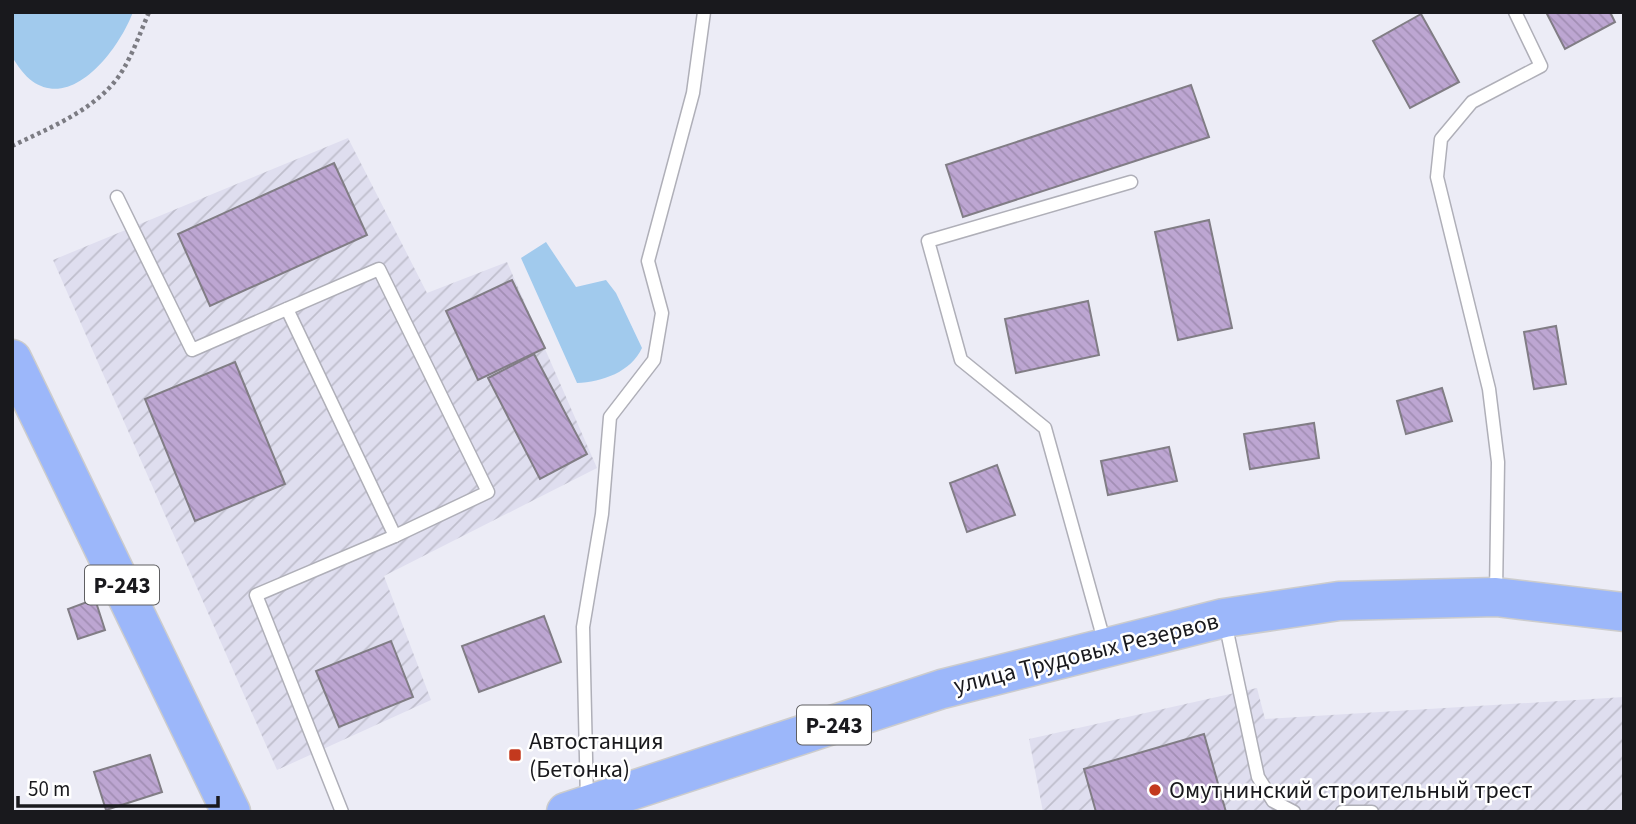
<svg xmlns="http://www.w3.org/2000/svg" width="1636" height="824" viewBox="0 0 1636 824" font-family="'Source Sans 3',sans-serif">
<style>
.industrial{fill:url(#industrial-furrows)}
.water{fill:#a1caed}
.building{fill:url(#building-back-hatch);stroke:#817d85;stroke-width:2}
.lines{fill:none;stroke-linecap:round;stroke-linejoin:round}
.service-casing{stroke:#afafb8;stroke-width:15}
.trunk-casing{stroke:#cccccd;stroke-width:41}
.path{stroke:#7c7c83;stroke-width:4.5;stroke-dasharray:3.5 3.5;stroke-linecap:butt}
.service{stroke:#fff;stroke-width:12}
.trunk{stroke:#9cb7fa;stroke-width:38}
.poi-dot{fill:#c3391e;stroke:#fff;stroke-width:2.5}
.labels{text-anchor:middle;stroke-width:5;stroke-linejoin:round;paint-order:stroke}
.shield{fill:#fff;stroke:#5e5e61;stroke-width:2}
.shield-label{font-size:23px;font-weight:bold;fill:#19191d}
.street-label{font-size:24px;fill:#19191d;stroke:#fff}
.poi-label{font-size:24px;fill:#19191d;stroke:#fff;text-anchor:start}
</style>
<defs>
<pattern id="industrial-furrows" width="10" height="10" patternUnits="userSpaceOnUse" patternTransform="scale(1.75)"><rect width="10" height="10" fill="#dfdeef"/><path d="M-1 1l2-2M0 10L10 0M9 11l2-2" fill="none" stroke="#bfbecc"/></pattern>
<pattern id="building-back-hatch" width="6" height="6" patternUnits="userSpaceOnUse" patternTransform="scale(1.75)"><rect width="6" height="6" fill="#bda6d2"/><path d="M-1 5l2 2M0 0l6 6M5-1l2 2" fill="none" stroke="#a28eb4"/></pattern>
</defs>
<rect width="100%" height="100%" fill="#ececf6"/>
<g class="industrial">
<path d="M 348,138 L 427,293 L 507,262 L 597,468 L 384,576 L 431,700 L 277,770 L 53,260 Z"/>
<path d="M 1257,688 L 1265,719 L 1624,697 L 1624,812 L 1043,812 L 1029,739 Z"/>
</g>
<g class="water">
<path d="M 12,12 L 133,12 C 120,47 74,111 32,81 C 26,77 15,63 12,56 C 9,44 12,25 12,12 Z"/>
<path d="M 546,242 L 576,287 L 606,280 L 616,293 L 642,348 C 631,372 602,382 577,383 L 521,258 Z"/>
</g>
<g class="building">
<path d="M 1546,12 L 1610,12 L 1615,22 L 1565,49 Z"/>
<path d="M 1421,14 L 1459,82 L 1410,108 L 1373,41 Z"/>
<path d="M 1191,85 L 1209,137 L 963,217 L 946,165 Z"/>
<path d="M 334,163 L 367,235 L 210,306 L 178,234 Z"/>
<path d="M 1209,220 L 1232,328 L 1178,340 L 1155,232 Z"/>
<path d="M 512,280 L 545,348 L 478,380 L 446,311 Z"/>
<path d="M 1088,301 L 1099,355 L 1016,373 L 1005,319 Z"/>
<path d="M 1556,326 L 1566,384 L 1534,389 L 1524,332 Z"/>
<path d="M 534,354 L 587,454 L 540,479 L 488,378 Z"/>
<path d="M 235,362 L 285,484 L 195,521 L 145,399 Z"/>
<path d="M 1442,388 L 1452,421 L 1406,434 L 1397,401 Z"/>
<path d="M 1314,423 L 1319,458 L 1250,469 L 1244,434 Z"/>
<path d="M 1169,447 L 1177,481 L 1108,495 L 1101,461 Z"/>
<path d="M 997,465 L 1015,515 L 967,532 L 950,483 Z"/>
<path d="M 95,599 L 105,630 L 78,639 L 68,609 Z"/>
<path d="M 544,616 L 561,662 L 479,692 L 462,646 Z"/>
<path d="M 391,641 L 413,697 L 339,727 L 316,671 Z"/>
<path d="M 1204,734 L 1226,812 L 1096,812 L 1084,769 Z"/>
<path d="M 150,755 L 162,792 L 106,810 L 94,772 Z"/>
</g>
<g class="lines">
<g class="service-casing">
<g id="service">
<path d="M 117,197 L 192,350 L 379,269 L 488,492 L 395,536 L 256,595 L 342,812"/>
<path d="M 287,309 L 395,536"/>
<path d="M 1496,593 L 1498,462 L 1489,389 L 1437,177 L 1441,139 L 1472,102 L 1541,66 L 1515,12"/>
<path d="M 1225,622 L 1258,777 L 1273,801 L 1294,812"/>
<path d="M 1105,644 L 1045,428 L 961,360 L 928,241 L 1131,182"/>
<path d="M 587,801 L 583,627 L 602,514 L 610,417 L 654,360 L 662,313 L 648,261 L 693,93 L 704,12"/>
<path d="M 1342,812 L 1372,812"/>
</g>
</g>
<g class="trunk-casing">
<g id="trunk">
<path d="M 12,359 L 231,812"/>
<path d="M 566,812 L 942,689 L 1224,618 L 1339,601 L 1496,597 L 1624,612"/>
</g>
</g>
<path class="path" d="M 12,146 C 49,128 98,109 121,73 C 133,54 140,33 149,12"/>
<use href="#service" class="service"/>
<use href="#trunk" class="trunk"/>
</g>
<g class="poi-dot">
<rect x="508" y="748" width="14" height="14" rx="3.5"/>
<circle cx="1155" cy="790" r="7"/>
</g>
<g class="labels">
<g class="shield">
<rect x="85" y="565.5" width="74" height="39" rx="5"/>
<rect x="797" y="705.5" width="74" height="39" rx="5"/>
</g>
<g class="shield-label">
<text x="122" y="593">Р-243</text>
<text x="834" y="733">Р-243</text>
</g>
<g class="street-label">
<text transform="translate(1086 653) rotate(-14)" y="8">улица Трудовых Резервов</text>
</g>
<g class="poi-label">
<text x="529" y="749">Автостанция<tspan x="529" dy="28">(Бетонка)</tspan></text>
<text x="1169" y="798">Омутнинский строительный трест</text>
</g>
</g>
<rect width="1636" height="824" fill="none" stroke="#19191d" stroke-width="28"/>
<path d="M18 796v10h200v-10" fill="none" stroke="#19191d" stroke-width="3.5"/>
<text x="28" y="796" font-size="21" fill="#19191d" stroke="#ffffff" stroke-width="5" paint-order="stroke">50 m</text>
</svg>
